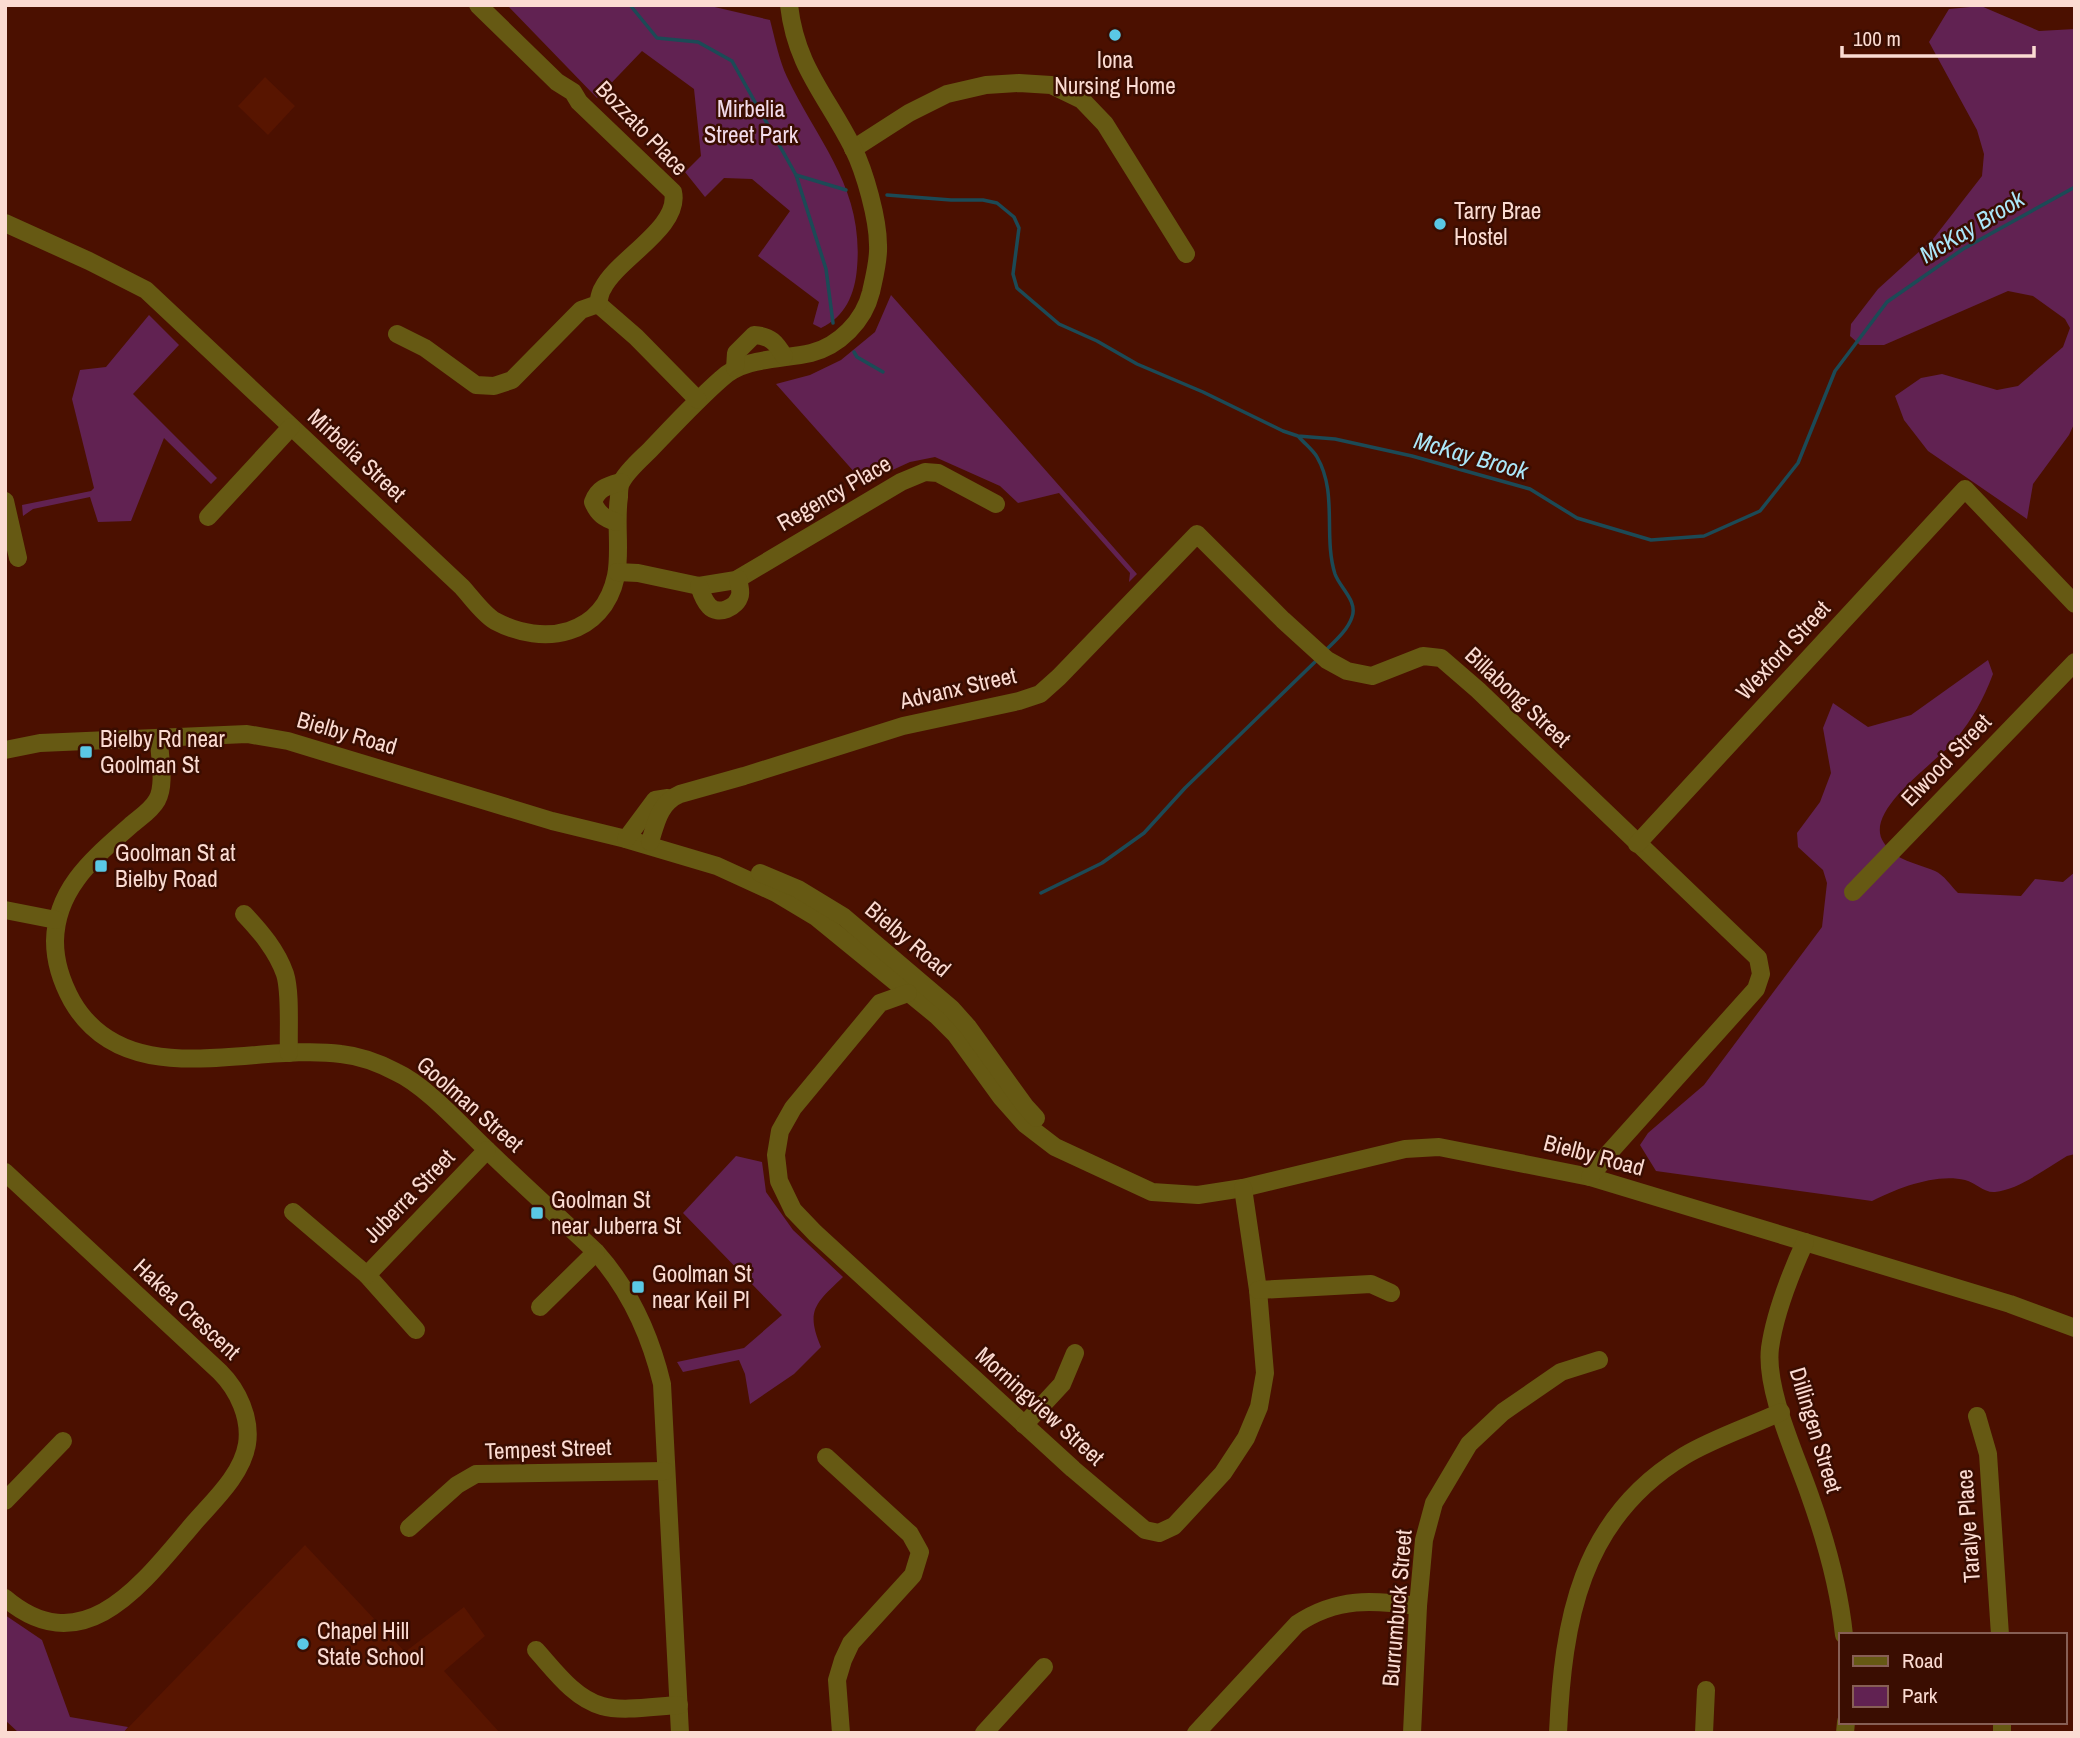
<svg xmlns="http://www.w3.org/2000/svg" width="2080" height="1738" viewBox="0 0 2080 1738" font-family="'Archivo Narrow',sans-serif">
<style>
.built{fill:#581500}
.green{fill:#612252}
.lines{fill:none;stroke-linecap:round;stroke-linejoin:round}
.stream{stroke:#1c4a56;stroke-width:3.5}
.minor{stroke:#665913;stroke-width:18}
.poi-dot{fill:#5ac8e5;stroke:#3a0d01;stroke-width:2.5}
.labels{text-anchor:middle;stroke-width:5;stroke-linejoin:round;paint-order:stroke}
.poi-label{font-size:23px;fill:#fbdbd2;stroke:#3a0d01;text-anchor:start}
.park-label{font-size:23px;fill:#f2dbea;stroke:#3a0d01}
.street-label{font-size:23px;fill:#fbdbd2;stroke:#3a0d01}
.water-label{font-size:24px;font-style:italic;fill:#abe7f9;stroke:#3a0d01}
</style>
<rect width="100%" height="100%" fill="#4b1000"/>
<g class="built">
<path d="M 265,77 L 295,106 L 268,135 L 238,106 Z"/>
<path d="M 305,1545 L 405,1652 L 464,1607 L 485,1636 L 444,1671 L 500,1733 L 123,1733 Z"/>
</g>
<g class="green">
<path d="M 507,5 L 706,5 L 770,20 C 775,39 779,60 787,77 C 819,144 864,188 857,268 C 855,294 845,317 821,328 L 813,324 L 819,302 L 758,256 L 790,211 L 752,179 L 724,178 L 705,197 L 685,172 L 701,156 L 694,89 L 642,51 L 597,98 Z"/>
<path d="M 1981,6 L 2039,31 L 2075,29 L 2075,422 L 2069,435 L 2033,484 L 2027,519 L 1928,451 L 1904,420 L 1895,396 L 1921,378 L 1942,374 L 1997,390 L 2018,386 L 2063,347 L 2070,328 L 2065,319 L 2033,296 L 2008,291 L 1884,345 L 1860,345 L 1850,336 L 1851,324 L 1878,289 L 1933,239 L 1982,176 L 1984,154 L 1977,130 L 1929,42 L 1949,9 Z"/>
<path d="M 891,295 L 1137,574 L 1129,582 L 1130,573 L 1059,493 L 1018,503 L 1000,486 L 935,457 L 910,462 L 864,483 L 776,384 L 810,375 L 841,360 L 875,332 Z"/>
<path d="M 149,315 L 179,345 L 133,394 L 217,478 L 211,484 L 164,438 L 131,521 L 98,522 L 90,497 L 33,509 L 23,516 L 22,505 L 91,491 L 94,488 L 72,399 L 80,370 L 106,367 Z"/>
<path d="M 1988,660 L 1993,674 C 1983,700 1973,718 1956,739 C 1939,761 1861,811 1884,843 C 1896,861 1916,863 1935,871 C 1944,875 1951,886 1958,893 L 2021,896 L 2035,879 L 2063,882 L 2075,872 L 2075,1154 L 2067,1156 C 2045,1169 2020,1189 1995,1192 C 1984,1193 1976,1183 1965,1180 C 1936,1173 1898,1188 1872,1201 L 1656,1171 L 1640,1145 L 1648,1133 L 1704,1085 L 1822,927 L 1827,883 L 1823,870 L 1798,847 L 1797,833 L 1820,802 L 1831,773 L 1823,728 L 1833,703 L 1868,727 L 1911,715 Z"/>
<path d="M 736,1156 L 762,1162 L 766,1192 L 793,1230 L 843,1277 C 816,1303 805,1310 821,1347 L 794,1374 L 750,1404 L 745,1374 L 739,1360 L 683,1372 L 677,1362 L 744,1348 L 782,1315 L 683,1213 Z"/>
<path d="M 5,1615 L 42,1640 L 70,1717 L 128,1727 L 123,1733 L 19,1733 L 5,1720 Z"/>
</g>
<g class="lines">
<g class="stream">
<path d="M 630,5 L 657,38 L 698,42 L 732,61 L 796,175 L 826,269 L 833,323"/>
<path d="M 796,175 L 846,190"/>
<path d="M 887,195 L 951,200 L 983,200 L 997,203 L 1014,217 L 1019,228 L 1013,274 L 1017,288 L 1059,324 L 1097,341 L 1137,364 L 1203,392 L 1283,431 L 1298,436 L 1335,439 L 1412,456 L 1530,489 L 1577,518 L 1651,540 L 1704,536 L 1760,511 L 1798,463 L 1835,371 L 1887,302 L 1963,249 L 2075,187"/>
<path d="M 854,352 L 857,357 L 883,372"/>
<path d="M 1299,437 C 1305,444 1313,450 1317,457 C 1338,493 1323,536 1335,574 C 1340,588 1358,601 1352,617 C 1348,630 1334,642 1325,651"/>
<path d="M 1041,893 L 1102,863 L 1144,833 L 1185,788 L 1318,659"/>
</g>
<g class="minor">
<path d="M 853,149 L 909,113 L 947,94 L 986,85 L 1019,83 L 1051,85 L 1082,100 L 1105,124 L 1186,254"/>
<path d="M 5,223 L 89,261 L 146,290 L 462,587 C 472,598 483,614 495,621 C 544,647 603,636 616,576 C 621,551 615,523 619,497 C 619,492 619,485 622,481 C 628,470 641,459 650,450 C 673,426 696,401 721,379 C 744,357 781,360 811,353 C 839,346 864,321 871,292 C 874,278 879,260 878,245 C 878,219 865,172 853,148 C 827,96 796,67 789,5"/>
<path d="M 598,304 L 636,337 L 698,400"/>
<path d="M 397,334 L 425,348 L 476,385 L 494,386 L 512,380 L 581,310 L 598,304 C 599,299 600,292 603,288 C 617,259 681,227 673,192 L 579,102 L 573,92 L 557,82 L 478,5"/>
<path d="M 735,368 L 736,353 L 754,335 C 771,336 776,343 784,356"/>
<path d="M 5,501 L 18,558"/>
<path d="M 208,517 L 291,427"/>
<path d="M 616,522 C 604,518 598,514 593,502 C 598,488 607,486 621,482"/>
<path d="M 617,572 L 638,573 L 699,586 L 736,580 L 901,482 L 925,472 L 938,473 L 996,504"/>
<path d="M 699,586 C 701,592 704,601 709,606 C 718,616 737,608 740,595 C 741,591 739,583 738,579"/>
<path d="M 159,738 C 159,756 166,784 157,800 C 151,811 139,818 130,826 C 94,858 56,888 55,941 C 55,963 61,981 72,1001 C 127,1096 253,1042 341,1054 C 360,1056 379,1063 396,1072 C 425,1085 461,1125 484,1147 C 521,1183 559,1217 596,1252 C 630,1290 650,1334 662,1384 L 680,1733"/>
<path d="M 5,750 L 40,743 L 247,734 L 288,741 L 552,821 L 626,839 L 717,866 L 776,893 L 816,917 L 936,1015 L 956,1035 L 1001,1097 L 1025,1124 L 1055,1147 L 1152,1192 L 1198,1195 L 1243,1188 L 1405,1149 L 1439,1147 L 1590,1177 L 2010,1304 L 2075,1328"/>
<path d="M 626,839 L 655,800 L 668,798"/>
<path d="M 650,842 C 656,823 659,803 680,794 L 744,776 L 903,726 L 1019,701 L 1040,694 L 1059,677 L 1197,534 L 1283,620 L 1327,660 L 1347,671 L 1372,676 L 1423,656 L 1441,658 L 1478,690 L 1758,958 L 1761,974 L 1756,989 L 1608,1154 L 1590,1177"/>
<path d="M 1637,844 L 1965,489 L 2075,604"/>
<path d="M 760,873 L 798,889 L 844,917 L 951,1008 L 968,1027 L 1025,1106 L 1036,1118"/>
<path d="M 1853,892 L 2075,662"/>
<path d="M 5,910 L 56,920"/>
<path d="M 244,914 C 261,932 277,951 285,974 C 291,993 288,1032 289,1053"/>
<path d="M 908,993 L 880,1003 L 793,1108 L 780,1131 L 776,1155 L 779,1181 L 793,1210 L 815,1233 L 1073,1469 L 1145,1530 L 1159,1533 L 1174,1526 L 1223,1473 L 1246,1438 L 1259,1407 L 1265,1373 L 1258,1290 L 1243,1188"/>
<path d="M 5,1172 L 220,1372 C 238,1390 251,1418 247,1444 C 242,1475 213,1501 194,1523 C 145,1580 85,1666 5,1598"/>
<path d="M 293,1212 L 367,1275 L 416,1330"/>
<path d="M 1805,1242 C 1790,1275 1775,1312 1770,1348 C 1765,1390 1796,1455 1810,1496 C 1826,1541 1839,1587 1844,1635"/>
<path d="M 367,1275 L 487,1150"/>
<path d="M 1258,1290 L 1371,1284 L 1391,1293"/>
<path d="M 540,1307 L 596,1252"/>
<path d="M 1977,1416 L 1988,1454 L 2000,1635"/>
<path d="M 1024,1425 L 1062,1384 L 1075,1353"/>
<path d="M 826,1457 L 910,1534 L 920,1552 L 913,1575 L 851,1643 L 843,1660 L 837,1680 L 841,1733"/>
<path d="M 5,1501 L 63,1441"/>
<path d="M 409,1528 L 457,1485 L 476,1474 L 665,1471"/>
<path d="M 536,1650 C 555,1671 574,1698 602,1706 C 622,1712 657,1706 679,1705"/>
<path d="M 984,1733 L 1044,1667"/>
<path d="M 1196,1733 L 1297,1624 C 1337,1597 1373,1600 1418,1606"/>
<path d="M 1412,1733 L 1418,1606 L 1424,1540 L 1434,1503 L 1469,1444 L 1503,1412 L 1561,1372 L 1599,1360"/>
<path d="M 1558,1733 C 1563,1621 1580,1519 1684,1456 C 1714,1438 1749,1427 1781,1412"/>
<path d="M 1704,1733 L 1706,1690"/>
<path d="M 1845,1733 L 1846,1722"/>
<path d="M 2002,1733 L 2002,1722"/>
</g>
</g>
<g class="poi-dot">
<circle cx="1115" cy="35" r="7"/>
<circle cx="1440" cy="224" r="7"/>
<rect x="79" y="745" width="14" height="14" rx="3.5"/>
<rect x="94" y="859" width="14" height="14" rx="3.5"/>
<rect x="530" y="1206" width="14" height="14" rx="3.5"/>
<rect x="631" y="1280" width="14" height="14" rx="3.5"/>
<circle cx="303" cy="1644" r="7"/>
</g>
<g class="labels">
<g class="poi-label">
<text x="1115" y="68" text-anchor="middle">Iona<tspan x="1115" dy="26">Nursing Home</tspan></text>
<text x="1454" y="219">Tarry Brae<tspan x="1454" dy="26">Hostel</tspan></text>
<text x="100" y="747">Bielby Rd near<tspan x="100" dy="26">Goolman St</tspan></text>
<text x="115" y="861">Goolman St at<tspan x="115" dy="26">Bielby Road</tspan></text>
<text x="551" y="1208">Goolman St<tspan x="551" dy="26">near Juberra St</tspan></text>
<text x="652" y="1282">Goolman St<tspan x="652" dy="26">near Keil Pl</tspan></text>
<text x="317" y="1639">Chapel Hill<tspan x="317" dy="26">State School</tspan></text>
</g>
<g class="park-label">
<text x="751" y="117">Mirbelia<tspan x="751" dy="26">Street Park</tspan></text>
</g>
<g class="street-label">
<text transform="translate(642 128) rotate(46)" y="8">Bozzato Place</text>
<text transform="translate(357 455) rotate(43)" y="8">Mirbelia Street</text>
<text transform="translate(834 493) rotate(-30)" y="8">Regency Place</text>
<text transform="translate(1783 650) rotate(-47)" y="8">Wexford Street</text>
<text transform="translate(958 688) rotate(-13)" y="8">Advanx Street</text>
<text transform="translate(1518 697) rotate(43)" y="8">Billabong Street</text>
<text transform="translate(347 733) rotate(16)" y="8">Bielby Road</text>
<text transform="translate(1946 760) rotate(-46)" y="8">Elwood Street</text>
<text transform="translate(908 939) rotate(40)" y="8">Bielby Road</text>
<text transform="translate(470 1104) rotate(41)" y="8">Goolman Street</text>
<text transform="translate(1594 1155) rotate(15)" y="8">Bielby Road</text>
<text transform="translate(409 1196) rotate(-46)" y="8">Juberra Street</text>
<text transform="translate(187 1309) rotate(43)" y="8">Hakea Crescent</text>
<text transform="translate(1040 1406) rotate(42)" y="8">Morningview Street</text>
<text transform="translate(1816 1430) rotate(73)" y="8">Dillingen Street</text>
<text transform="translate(548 1449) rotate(-2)" y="8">Tempest Street</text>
<text transform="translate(1968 1526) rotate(-94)" y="8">Taralye Place</text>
<text transform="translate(1397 1608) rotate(-85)" y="8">Burrumbuck Street</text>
</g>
<g class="water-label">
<text transform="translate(1972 227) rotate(-31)" y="8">McKay Brook</text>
<text transform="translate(1471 456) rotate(16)" y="8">McKay Brook</text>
</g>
</g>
<rect width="2080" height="1738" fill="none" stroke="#fbdbd2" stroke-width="14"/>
<rect x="1839" y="1633" width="228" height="91" fill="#3a0d01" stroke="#875f55" stroke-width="2"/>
<rect x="1853" y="1656" width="35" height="10" fill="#665913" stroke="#875f55" stroke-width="2"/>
<text x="1902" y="1668" font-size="21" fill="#fbdbd2">Road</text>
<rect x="1853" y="1686" width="35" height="21" fill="#612252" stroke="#875f55" stroke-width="2"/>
<text x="1902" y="1703" font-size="21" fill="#fbdbd2">Park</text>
<path d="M1842 46v10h192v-10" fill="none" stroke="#fbdbd2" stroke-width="3.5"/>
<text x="1853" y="46" font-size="21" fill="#fbdbd2" stroke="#3a0d01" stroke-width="5" paint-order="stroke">100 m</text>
</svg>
